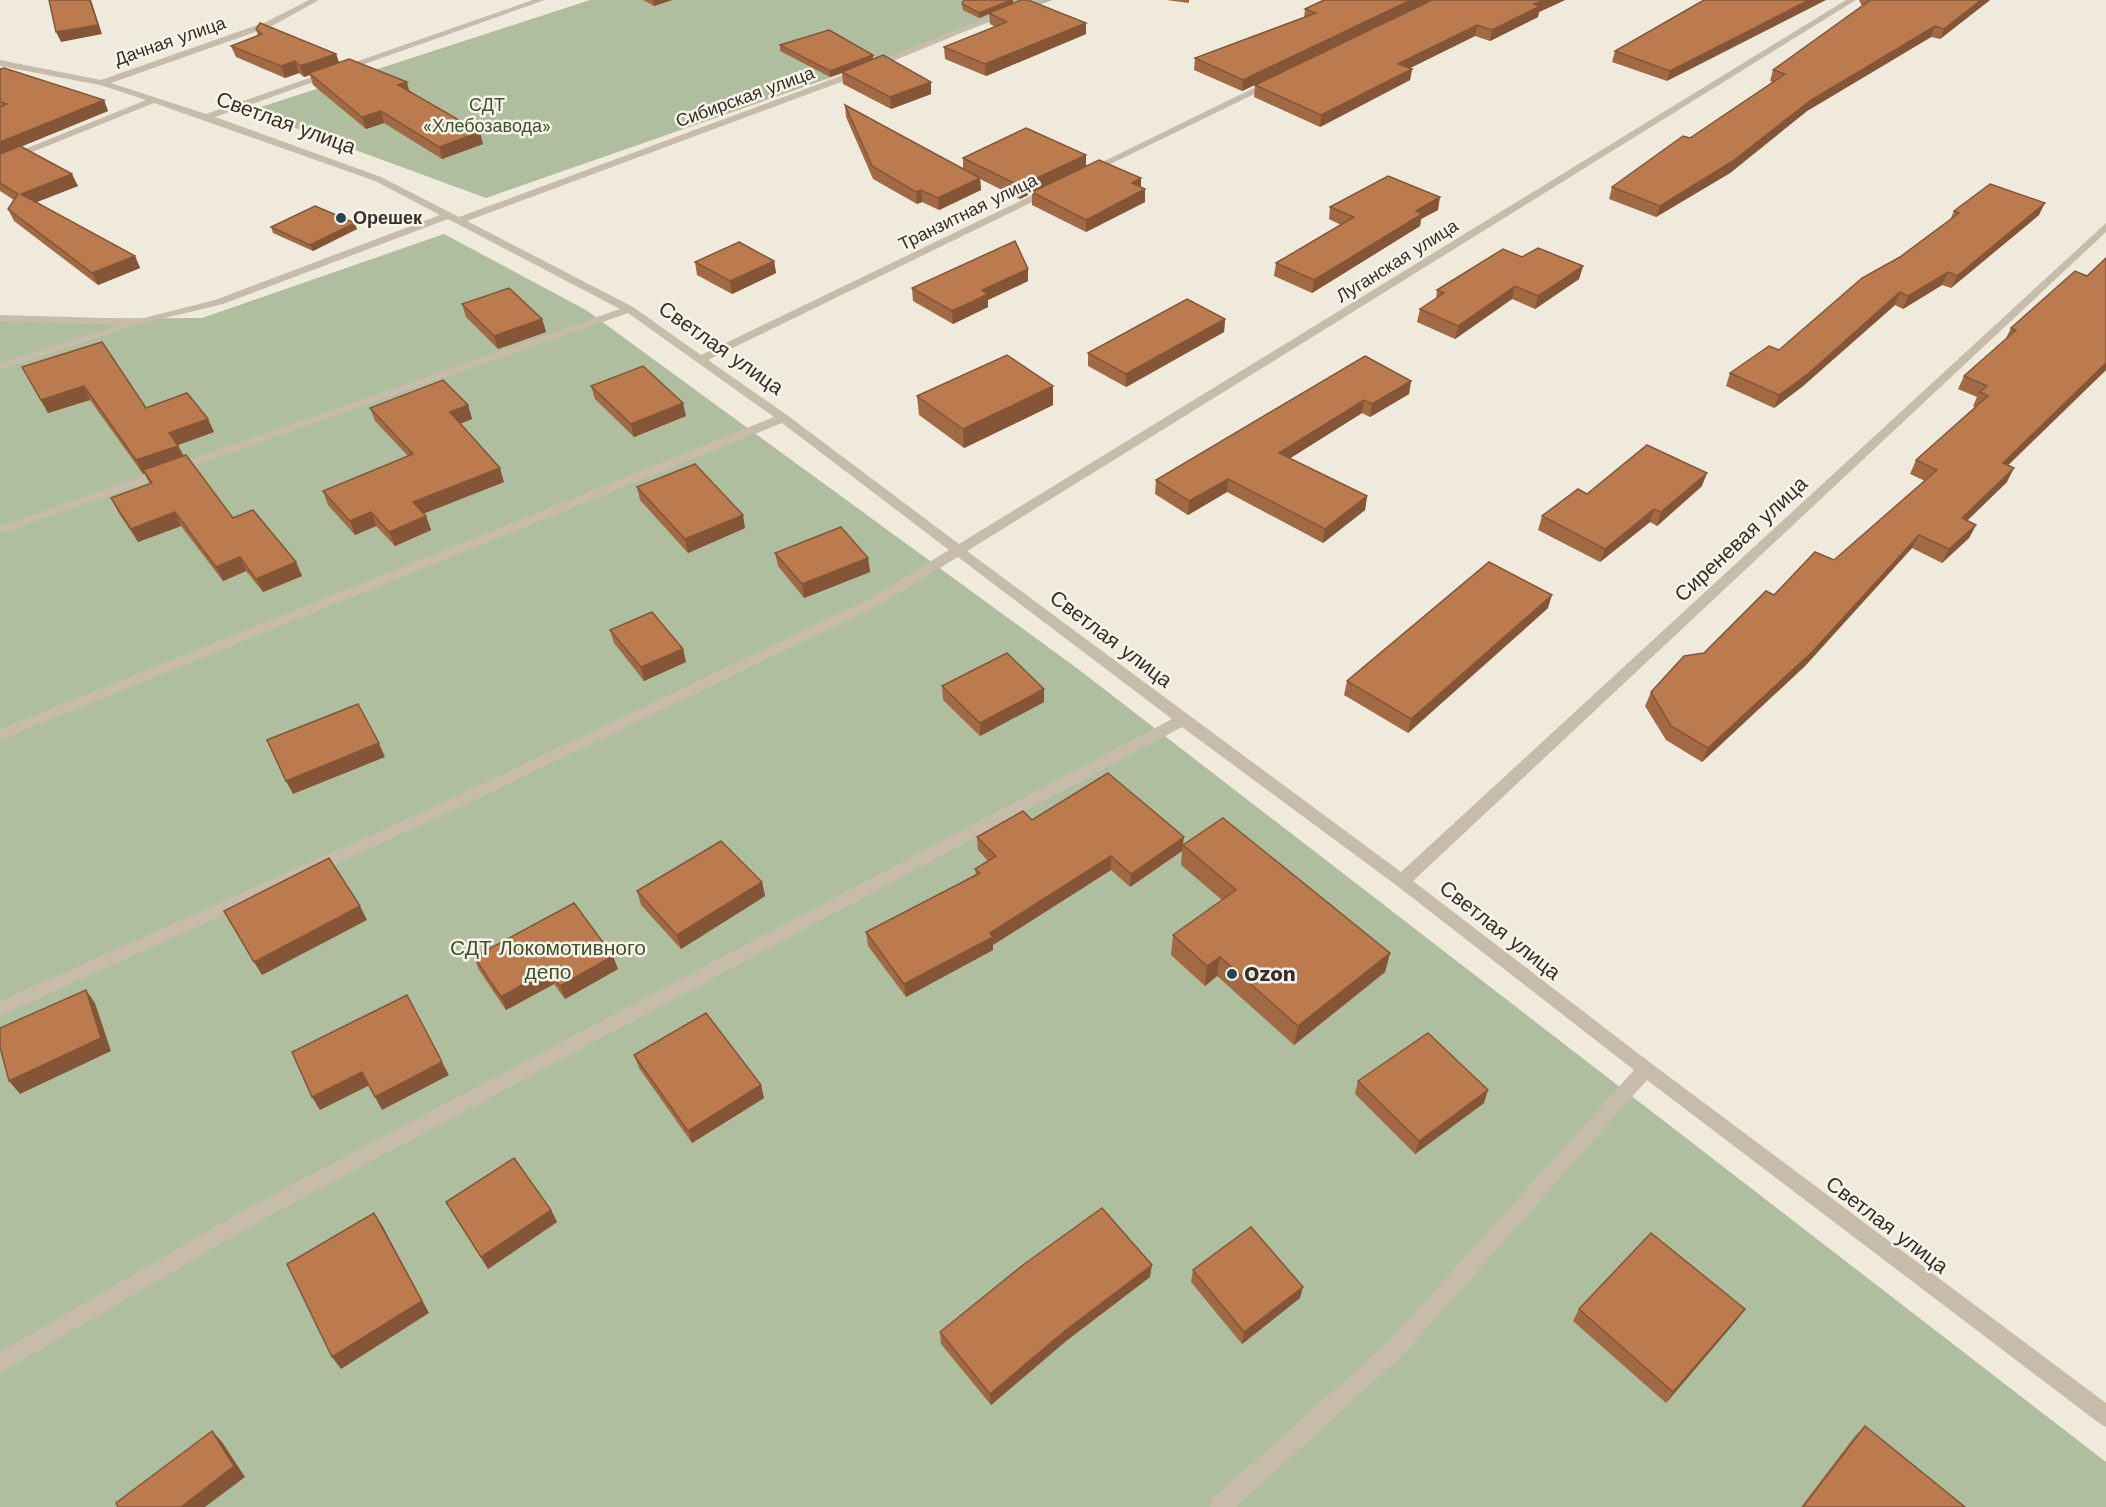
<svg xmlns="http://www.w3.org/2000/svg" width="2106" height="1507" viewBox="0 0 2106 1507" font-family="'Work Sans',sans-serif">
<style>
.green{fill:#aebe9e}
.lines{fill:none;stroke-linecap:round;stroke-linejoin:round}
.minor{fill:#c7bca9;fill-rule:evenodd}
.wall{fill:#a26a44}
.shaded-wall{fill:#845637}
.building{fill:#bc7b4f;stroke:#845637;stroke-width:1.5}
.poi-dot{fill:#224753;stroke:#f8f3e8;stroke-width:2}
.labels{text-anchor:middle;stroke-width:5;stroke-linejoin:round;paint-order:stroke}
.far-street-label{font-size:18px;fill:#352e29;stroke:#f8f3e8}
.far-park-label{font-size:18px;fill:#3e512e;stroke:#f8f3e8}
.far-poi-label{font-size:18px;font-weight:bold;fill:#352e29;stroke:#f8f3e8;text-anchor:start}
.street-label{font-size:21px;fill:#352e29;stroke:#f8f3e8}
.park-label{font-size:21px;fill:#3e512e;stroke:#f8f3e8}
.poi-label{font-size:21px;font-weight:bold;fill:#352e29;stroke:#f8f3e8;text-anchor:start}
</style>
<rect width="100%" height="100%" fill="#f0eadd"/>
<g class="green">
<path d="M 590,0 L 1053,0 L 486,198 L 249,111 Z"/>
<path d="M 444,234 L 586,310 L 1078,669 L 2106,1462 L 2106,1507 L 0,1507 L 0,319 L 202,318 Z"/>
</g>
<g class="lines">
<g class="minor">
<path d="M 309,0 L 319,0 L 272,26 L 111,83 L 206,114 L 533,0 L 545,0 L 215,117 L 381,177 L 459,217 L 843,75 L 1031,0 L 1042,0 L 849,79 L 467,221 L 633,307 L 701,355 L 1045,189 L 1051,189 L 1051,193 L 708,360 L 787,415 L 959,544 L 1846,0 L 1856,0 L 967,551 L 1401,872 L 2106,223 L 2106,232 L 1413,881 L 1652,1064 L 2106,1403 L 2106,1427 L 2099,1423 L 1647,1080 L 1404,1354 L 1236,1507 L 1209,1507 L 1212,1499 L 1390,1340 L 1634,1070 L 1396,885 L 1182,727 L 258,1222 L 0,1373 L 0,1352 L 244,1210 L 1172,719 L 958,557 L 881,604 L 450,812 L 0,1016 L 0,1001 L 440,804 L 871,598 L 949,550 L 782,423 L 0,740 L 0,729 L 774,417 L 628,313 L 0,534 L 0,526 L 620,309 L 448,219 L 223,304 L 136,325 L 0,370 L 0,363 L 120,325 L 0,321 L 0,315 L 140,319 L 215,300 L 440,215 L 375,181 L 154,103 L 0,165 L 0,159 L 146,100 L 100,85 L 0,66 L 0,60 L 101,80 L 266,22 Z"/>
<path d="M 1272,79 L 1275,80 L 1275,84 L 1092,173 L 1084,171 Z"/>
</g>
</g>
<g class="wall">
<path d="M 643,0 L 672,0 L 654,6 Z"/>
<path d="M 964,0 L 1013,0 L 1013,3 L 1086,23 L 1086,34 L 986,76 L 945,59 L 944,47 L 995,27 L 990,24 L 989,14 L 979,18 L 963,10 L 962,4 Z"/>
<path d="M 1166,0 L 1189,0 L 1189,3 Z"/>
<path d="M 1324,0 L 1565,0 L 1539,12 L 1538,17 L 1490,41 L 1475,36 L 1410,68 L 1412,69 L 1410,80 L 1320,127 L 1254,97 L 1255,85 L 1242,91 L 1194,70 L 1195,58 L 1304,18 L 1305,9 Z"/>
<path d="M 1704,0 L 1667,81 L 1612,62 L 1615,51 Z"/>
<path d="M 1859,0 L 1990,0 L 1940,39 L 1931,37 L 1807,111 L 1730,173 L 1656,217 L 1609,199 L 1612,187 L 1690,138 L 1773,82 L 1770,81 L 1773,70 L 1862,6 Z"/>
<path d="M 256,29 L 336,54 L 339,63 L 410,91 L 483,144 L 442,159 L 384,123 L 366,129 L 313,85 L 310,75 L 304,77 L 299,73 L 285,78 L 236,57 L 231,46 L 258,36 Z"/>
<path d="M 780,45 L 873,55 L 873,60 L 931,82 L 931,94 L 891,109 L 843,84 L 842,73 L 830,77 L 780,51 Z"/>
<path d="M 0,69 L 104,100 L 108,111 L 22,146 L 78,186 L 36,202 L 135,256 L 140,268 L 98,285 L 14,221 L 8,209 L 14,200 L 0,191 Z"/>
<path d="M 845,105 L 963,169 L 963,158 L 1086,155 L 1086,166 L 1141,178 L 1141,187 L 1145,189 L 1145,202 L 1086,232 L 1032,205 L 1032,193 L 1020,199 L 980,179 L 981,190 L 939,210 L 922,202 L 917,204 L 873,179 L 846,117 Z"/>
<path d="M 1330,207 L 1438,210 L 1421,219 L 1420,226 L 1312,293 L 1274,276 L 1276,263 L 1341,225 L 1329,219 Z"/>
<path d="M 1954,211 L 2039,215 L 1951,288 L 1942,285 L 1903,309 L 1895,305 L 1803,386 L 1774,408 L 1726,386 L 1730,373 L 1779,350 L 1900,257 L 1950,220 Z"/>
<path d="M 271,227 L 357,229 L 313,251 L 273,233 Z"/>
<path d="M 1522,257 L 1583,266 L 1579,279 L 1535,309 L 1512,299 L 1455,339 L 1417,322 L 1420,309 L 1436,299 L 1437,290 Z"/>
<path d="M 774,261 L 776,273 L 732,294 L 697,275 L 695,262 Z"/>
<path d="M 1028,269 L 1028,281 L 988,300 L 988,307 L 953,324 L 913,301 L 912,288 Z"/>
<path d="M 2087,276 L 2106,370 L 2008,465 L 2007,482 L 1967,521 L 1976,525 L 1969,538 L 1942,563 L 1912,548 L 1805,666 L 1702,762 L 1666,740 L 1645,706 L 1651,692 L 1704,653 L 1774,595 L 1834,560 L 1925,481 L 1910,474 L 1916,460 L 1975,407 L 1973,406 L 1977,397 L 1958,389 L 1964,376 L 2005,340 L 2011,328 Z"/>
<path d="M 462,304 L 542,319 L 546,332 L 498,349 L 466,317 Z"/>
<path d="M 1225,319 L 1224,332 L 1126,387 L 1088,366 L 1088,353 Z"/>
<path d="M 22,367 L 146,408 L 208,419 L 214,432 L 178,445 L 184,456 L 233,518 L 296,562 L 302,576 L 263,592 L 246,571 L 223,581 L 181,526 L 138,542 L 118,512 L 111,498 L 150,484 L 144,473 L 143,474 L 90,400 L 48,413 Z"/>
<path d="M 1411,381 L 1409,394 L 1370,417 L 1362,413 L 1290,458 L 1367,496 L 1365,510 L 1323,543 L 1227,492 L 1188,515 L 1155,494 L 1156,480 Z"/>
<path d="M 591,386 L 686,416 L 634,437 L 595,399 Z"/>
<path d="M 917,396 L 1053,405 L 964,448 L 919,415 Z"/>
<path d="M 468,405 L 472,419 L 460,423 L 504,482 L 423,514 L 426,516 L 431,530 L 395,546 L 376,526 L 355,535 L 328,505 L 323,491 L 408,456 L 375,421 L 370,408 Z"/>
<path d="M 1702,486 L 1657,526 L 1650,522 L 1600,562 L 1538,530 L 1542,516 L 1587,494 Z"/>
<path d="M 637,487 L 745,528 L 688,553 L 640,500 Z"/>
<path d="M 775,553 L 868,558 L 870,572 L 804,598 L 778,566 Z"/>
<path d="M 1548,608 L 1408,733 L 1344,695 L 1347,681 Z"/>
<path d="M 610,630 L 683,649 L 686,662 L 644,681 L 614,643 Z"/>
<path d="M 942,686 L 1044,689 L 1044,702 L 980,736 L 943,700 Z"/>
<path d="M 1032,820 L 1183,845 L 1390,953 L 1385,972 L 1294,1045 L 1217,976 L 1205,986 L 1171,955 L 1173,935 L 1222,900 L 1181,865 L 1182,851 L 1130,887 L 1111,870 L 993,945 L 993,950 L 906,997 L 868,946 L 866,932 L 976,875 L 975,869 L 988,861 L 978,850 L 977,837 Z"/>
<path d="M 762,882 L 765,896 L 681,949 L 641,905 L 637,891 Z"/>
<path d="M 474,957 L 618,969 L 565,999 L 554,984 L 506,1010 L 479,970 Z"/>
<path d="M 634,1055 L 761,1085 L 764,1098 L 692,1143 L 639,1068 Z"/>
<path d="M 1358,1081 L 1484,1103 L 1415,1154 L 1355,1094 Z"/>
<path d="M 446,1202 L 551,1210 L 557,1222 L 488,1269 Z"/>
<path d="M 1193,1270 L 1300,1298 L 1242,1344 L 1191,1282 Z"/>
<path d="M 1150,1277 L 1066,1341 L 991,1405 L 941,1344 L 940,1332 Z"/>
<path d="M 1579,1309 L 1745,1309 L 1736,1321 L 1666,1403 L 1573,1321 Z"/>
<path d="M 1865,1426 L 1965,1507 L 1801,1507 L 1855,1436 Z"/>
</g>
<g class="shaded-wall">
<path d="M 90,0 L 91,0 L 102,34 L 61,42 L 56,32 Z"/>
<path d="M 653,0 L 672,0 L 654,6 Z"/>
<path d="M 1011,0 L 1013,0 L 1013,5 L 989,13 L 989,14 L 979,18 L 979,13 Z"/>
<path d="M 1411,0 L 1432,0 L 1242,91 L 1243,80 Z"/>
<path d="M 1544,0 L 1565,0 L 1539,12 L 1538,17 L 1490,41 L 1492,30 L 1534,4 Z"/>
<path d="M 1809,0 L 1826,0 L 1667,81 L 1670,71 Z"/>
<path d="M 1981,0 L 1990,0 L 1940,39 L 1944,29 Z"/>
<path d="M 1086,23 L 1086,34 L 986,76 L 985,64 Z"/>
<path d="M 1477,25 L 1475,36 L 1396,75 L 1398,64 Z"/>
<path d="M 1935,26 L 1931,37 L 1807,111 L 1730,173 L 1656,217 L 1660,206 L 1811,100 Z"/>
<path d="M 336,54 L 340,65 L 309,73 L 310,75 L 304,77 L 300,66 Z"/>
<path d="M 873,55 L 873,61 L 830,77 L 830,71 Z"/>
<path d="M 295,61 L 299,73 L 285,78 L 281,66 Z"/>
<path d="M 1412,69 L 1410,80 L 1320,127 L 1321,115 Z"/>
<path d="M 407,82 L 410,94 L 398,85 Z"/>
<path d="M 931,82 L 931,94 L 891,109 L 890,97 Z"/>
<path d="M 104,100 L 108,111 L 13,150 L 0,157 L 0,142 Z"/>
<path d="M 381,111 L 384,123 L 366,129 L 362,117 Z"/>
<path d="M 480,132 L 483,144 L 442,159 L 439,147 Z"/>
<path d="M 1086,155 L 1086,167 L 1020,199 L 1020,186 Z"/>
<path d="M 72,174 L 78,186 L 27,206 L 21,194 Z"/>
<path d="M 980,178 L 981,190 L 939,210 L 938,198 Z"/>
<path d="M 1141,178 L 1141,191 L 1132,183 Z"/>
<path d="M 1145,189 L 1145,202 L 1086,232 L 1086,220 Z"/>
<path d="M 921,190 L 922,202 L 917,204 L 916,192 Z"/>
<path d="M 1440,197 L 1438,210 L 1421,219 L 1420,226 L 1312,293 L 1314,280 L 1416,211 Z"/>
<path d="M 2045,203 L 2039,215 L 1951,288 L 1957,276 Z"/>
<path d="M 355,223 L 357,229 L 313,251 L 310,245 Z"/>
<path d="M 135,256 L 140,268 L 98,285 L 92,273 Z"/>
<path d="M 774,261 L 776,273 L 732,294 L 730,281 Z"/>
<path d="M 1583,266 L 1579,279 L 1535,309 L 1538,296 Z"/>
<path d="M 1028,269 L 1028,281 L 988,300 L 988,307 L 953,324 L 952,311 L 982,290 Z"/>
<path d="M 1948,272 L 1942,285 L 1903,309 L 1908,296 Z"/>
<path d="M 1515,286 L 1512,299 L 1455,339 L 1458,326 Z"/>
<path d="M 1900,292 L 1895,305 L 1803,386 L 1774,408 L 1779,395 Z"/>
<path d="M 542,319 L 546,332 L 498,349 L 494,336 Z"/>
<path d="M 1225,319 L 1224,332 L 1126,387 L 1126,374 Z"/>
<path d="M 2106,363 L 2106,370 L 1996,477 L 2003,463 Z"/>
<path d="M 1411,381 L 1409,394 L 1370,417 L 1372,404 Z"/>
<path d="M 84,386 L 90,400 L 48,413 L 41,400 Z"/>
<path d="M 1053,386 L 1053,405 L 964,448 L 963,429 Z"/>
<path d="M 1364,400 L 1362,413 L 1278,466 L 1279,453 Z"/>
<path d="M 683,403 L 686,416 L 634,437 L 631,424 Z"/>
<path d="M 468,405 L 472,419 L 455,426 L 450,412 Z"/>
<path d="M 208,419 L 214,432 L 175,446 L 169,433 Z"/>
<path d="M 178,446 L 185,459 L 143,470 L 144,473 L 143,474 L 136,460 Z"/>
<path d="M 500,468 L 504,482 L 417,516 L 413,502 Z"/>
<path d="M 2014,468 L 2007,482 L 1955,532 L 1962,518 Z"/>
<path d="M 1707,473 L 1702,486 L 1657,526 L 1661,512 Z"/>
<path d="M 1228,479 L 1227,492 L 1188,515 L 1189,501 Z"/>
<path d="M 1367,496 L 1365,510 L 1323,543 L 1325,529 Z"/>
<path d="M 1654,509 L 1650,522 L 1600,562 L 1605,549 Z"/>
<path d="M 175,512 L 181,526 L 138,542 L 131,529 Z"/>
<path d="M 371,512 L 376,526 L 355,535 L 350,521 Z"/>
<path d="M 743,515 L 745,528 L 688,553 L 685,539 Z"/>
<path d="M 426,516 L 431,530 L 395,546 L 389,532 Z"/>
<path d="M 1976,525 L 1969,538 L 1942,563 L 1949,549 Z"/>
<path d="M 1919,535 L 1912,548 L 1805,666 L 1702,762 L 1708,748 Z"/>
<path d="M 240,557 L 246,571 L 223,581 L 216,567 Z"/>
<path d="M 868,558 L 870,572 L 804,598 L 802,584 Z"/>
<path d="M 296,562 L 302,576 L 263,592 L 256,579 Z"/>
<path d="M 1552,595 L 1548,608 L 1408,733 L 1411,719 Z"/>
<path d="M 683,649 L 686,662 L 644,681 L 641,667 Z"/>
<path d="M 1044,689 L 1044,702 L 980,736 L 980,723 Z"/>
<path d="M 379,743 L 385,757 L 293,794 L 286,781 Z"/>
<path d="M 1184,837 L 1182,851 L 1130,887 L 1131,874 Z"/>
<path d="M 1111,856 L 1111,870 L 993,945 L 993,950 L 906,997 L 904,984 L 990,933 Z"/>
<path d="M 762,882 L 765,896 L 681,949 L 677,935 Z"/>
<path d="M 360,906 L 367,920 L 262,975 L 254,962 Z"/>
<path d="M 1390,953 L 1385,972 L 1294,1045 L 1298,1026 Z"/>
<path d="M 613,956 L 618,969 L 565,999 L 560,986 Z"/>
<path d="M 1220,957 L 1217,976 L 1205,986 L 1207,966 Z"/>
<path d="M 548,970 L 554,984 L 506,1010 L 501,997 Z"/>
<path d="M 86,990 L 95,1003 L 111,1051 L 20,1094 L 9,1081 Z"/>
<path d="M 442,1062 L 449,1075 L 382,1110 L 375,1097 Z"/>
<path d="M 362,1072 L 370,1085 L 320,1110 L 312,1097 Z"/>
<path d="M 761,1085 L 764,1098 L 692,1143 L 688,1131 Z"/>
<path d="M 1488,1090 L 1484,1103 L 1415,1154 L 1419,1141 Z"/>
<path d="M 551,1210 L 557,1222 L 488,1269 L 481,1257 Z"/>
<path d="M 374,1213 L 382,1225 L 429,1313 L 341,1369 L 332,1357 Z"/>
<path d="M 1152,1265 L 1150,1277 L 1066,1341 L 991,1405 L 990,1394 L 1066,1330 Z"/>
<path d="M 1303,1287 L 1300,1298 L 1242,1344 L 1244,1332 Z"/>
<path d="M 1745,1309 L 1736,1321 L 1666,1403 L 1673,1392 Z"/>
<path d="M 212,1431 L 222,1442 L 245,1477 L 205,1507 L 181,1507 Z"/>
</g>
<g class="building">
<path d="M 49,0 L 90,0 L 98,25 L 56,32 Z"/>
<path d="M 964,0 L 1011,0 L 979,13 L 962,4 Z"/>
<path d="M 1021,0 L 1028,0 L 1086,23 L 985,64 L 944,47 L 1007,22 L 989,13 Z"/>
<path d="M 1324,0 L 1411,0 L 1243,80 L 1195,58 L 1316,13 L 1305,9 Z"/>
<path d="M 1432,0 L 1544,0 L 1534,4 L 1540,6 L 1492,30 L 1477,25 L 1398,64 L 1412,69 L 1321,115 L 1255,85 Z"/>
<path d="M 1704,0 L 1809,0 L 1670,71 L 1615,51 Z"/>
<path d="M 1869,0 L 1981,0 L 1944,29 L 1935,26 L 1811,100 L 1733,161 L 1660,206 L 1612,187 L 1683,136 L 1690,138 L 1785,74 L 1773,70 L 1869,1 Z"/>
<path d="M 260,23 L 336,54 L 300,66 L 295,61 L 281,66 L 231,46 L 262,34 L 256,29 Z"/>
<path d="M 829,30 L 873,55 L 830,71 L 780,45 Z"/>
<path d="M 883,55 L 931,82 L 890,97 L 842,72 Z"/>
<path d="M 349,59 L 407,82 L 398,85 L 480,132 L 439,147 L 381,111 L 362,117 L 309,73 Z"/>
<path d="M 4,68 L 104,100 L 0,142 L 0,107 L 7,104 L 0,102 L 0,69 Z"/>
<path d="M 845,105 L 980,178 L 938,198 L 921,190 L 916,192 L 872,166 Z"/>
<path d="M 1026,128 L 1086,155 L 1020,186 L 963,158 Z"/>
<path d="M 20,146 L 72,174 L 21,194 L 135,256 L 92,273 L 8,209 L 18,194 L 0,183 L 0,154 Z"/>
<path d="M 1099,160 L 1141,178 L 1132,183 L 1145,189 L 1086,220 L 1032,192 Z"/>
<path d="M 1388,176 L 1440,197 L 1416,211 L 1422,214 L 1314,280 L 1276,263 L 1354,217 L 1330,207 Z"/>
<path d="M 1990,184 L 2045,203 L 1957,276 L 1948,272 L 1908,296 L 1900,292 L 1809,373 L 1779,395 L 1730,373 L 1769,346 L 1779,350 L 1862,278 L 1900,257 L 1959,213 L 1954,211 Z"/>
<path d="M 315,206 L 355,223 L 310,245 L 271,227 Z"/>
<path d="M 1015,241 L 1028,269 L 982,290 L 988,294 L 952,311 L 912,288 Z"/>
<path d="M 739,242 L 774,261 L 730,281 L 695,262 Z"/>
<path d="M 1538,248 L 1583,266 L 1538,296 L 1515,286 L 1458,326 L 1420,309 L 1444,293 L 1437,290 L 1503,249 L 1522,257 Z"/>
<path d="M 2106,258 L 2106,363 L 2003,463 L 2014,468 L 1962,518 L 1976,525 L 1949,549 L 1919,535 L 1812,652 L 1708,748 L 1671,726 L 1651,692 L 1684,656 L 1704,653 L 1766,591 L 1774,595 L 1815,552 L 1834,560 L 1937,470 L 1916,460 L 1988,396 L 1980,392 L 1987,386 L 1964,376 L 2016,330 L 2011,328 L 2075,271 L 2087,276 Z"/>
<path d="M 509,288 L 542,319 L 494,336 L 462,304 Z"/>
<path d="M 1187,299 L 1225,319 L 1126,374 L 1088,353 Z"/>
<path d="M 102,342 L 146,408 L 187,393 L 208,419 L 169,433 L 178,446 L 136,460 L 84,386 L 41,400 L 22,367 Z"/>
<path d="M 1007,355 L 1053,386 L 963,429 L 917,396 Z"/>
<path d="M 1365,356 L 1411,381 L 1372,404 L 1364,400 L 1279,453 L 1367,496 L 1325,529 L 1228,479 L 1189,501 L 1156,480 Z"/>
<path d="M 643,366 L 683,403 L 631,424 L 591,386 Z"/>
<path d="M 443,380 L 468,405 L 450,412 L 500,468 L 413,502 L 426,516 L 389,532 L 371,512 L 350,521 L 323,491 L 413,454 L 370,408 Z"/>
<path d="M 1647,445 L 1707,473 L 1661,512 L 1654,509 L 1605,549 L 1542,516 L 1578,489 L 1587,494 Z"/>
<path d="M 186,455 L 233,518 L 253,510 L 296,562 L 256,579 L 240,557 L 216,567 L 175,512 L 131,529 L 111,498 L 152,483 L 143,470 Z"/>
<path d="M 695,464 L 743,515 L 685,539 L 637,487 Z"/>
<path d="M 841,527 L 868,558 L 802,584 L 775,553 Z"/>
<path d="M 1489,562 L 1552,595 L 1411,719 L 1347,681 Z"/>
<path d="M 652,612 L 683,649 L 641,667 L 610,630 Z"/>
<path d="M 1007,653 L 1044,689 L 980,723 L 942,686 Z"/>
<path d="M 358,704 L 379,743 L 286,781 L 267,740 Z"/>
<path d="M 1108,773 L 1184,837 L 1131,874 L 1111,856 L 990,933 L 993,937 L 904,984 L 866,932 L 980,873 L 975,869 L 996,856 L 977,837 L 1023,811 L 1032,820 Z"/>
<path d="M 1223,818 L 1390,953 L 1298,1026 L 1220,957 L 1207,966 L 1173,935 L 1236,890 L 1183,845 Z"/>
<path d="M 721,841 L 762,882 L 677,935 L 637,891 Z"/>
<path d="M 329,858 L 360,906 L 254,962 L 224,911 Z"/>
<path d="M 574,903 L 613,956 L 560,986 L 548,970 L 501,997 L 474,957 Z"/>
<path d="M 86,990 L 101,1038 L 9,1081 L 0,1047 L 0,1028 Z"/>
<path d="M 407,995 L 442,1062 L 375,1097 L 362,1072 L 312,1097 L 292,1052 Z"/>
<path d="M 706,1013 L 761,1085 L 688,1131 L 634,1055 Z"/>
<path d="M 1428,1033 L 1488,1090 L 1419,1141 L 1358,1081 Z"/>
<path d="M 514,1158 L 551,1210 L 481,1257 L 446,1202 Z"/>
<path d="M 1102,1208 L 1152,1265 L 1066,1330 L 990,1394 L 940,1332 L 1023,1265 Z"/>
<path d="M 374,1213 L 422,1301 L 332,1357 L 287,1264 Z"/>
<path d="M 1251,1227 L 1303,1287 L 1244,1332 L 1193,1270 Z"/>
<path d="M 1651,1233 L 1745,1309 L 1673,1392 L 1579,1309 Z"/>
<path d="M 1865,1426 L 1965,1507 L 1803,1507 Z"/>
<path d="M 212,1431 L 234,1466 L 181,1507 L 118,1507 L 116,1503 Z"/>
</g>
<g class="poi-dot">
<circle cx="341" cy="218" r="6"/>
<circle cx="1232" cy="974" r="6"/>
</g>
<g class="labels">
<g class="far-street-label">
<text transform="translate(170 41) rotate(-19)" y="6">Дачная улица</text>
<text transform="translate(745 97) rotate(-20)" y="6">Сибирская улица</text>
<text transform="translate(968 212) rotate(-26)" y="6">Транзитная улица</text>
<text transform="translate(1397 261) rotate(-32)" y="6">Луганская улица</text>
</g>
<g class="far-park-label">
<text x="487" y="111">СДТ<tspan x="487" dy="21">«Хлебозавода»</tspan></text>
</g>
<g class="far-poi-label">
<text x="353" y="224">Орешек</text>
</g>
<g class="street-label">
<text transform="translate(286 123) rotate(20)" y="7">Светлая улица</text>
<text transform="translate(721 348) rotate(35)" y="7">Светлая улица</text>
<text transform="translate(1741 539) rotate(-43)" y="7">Сиреневая улица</text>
<text transform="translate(1111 639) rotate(37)" y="7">Светлая улица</text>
<text transform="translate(1500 930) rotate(38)" y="7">Светлая улица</text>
<text transform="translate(1887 1225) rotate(37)" y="7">Светлая улица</text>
</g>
<g class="park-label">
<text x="548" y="955">СДТ Локомотивного<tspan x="548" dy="24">депо</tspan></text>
</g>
<g class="poi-label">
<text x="1244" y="981">Ozon</text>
</g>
</g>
</svg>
